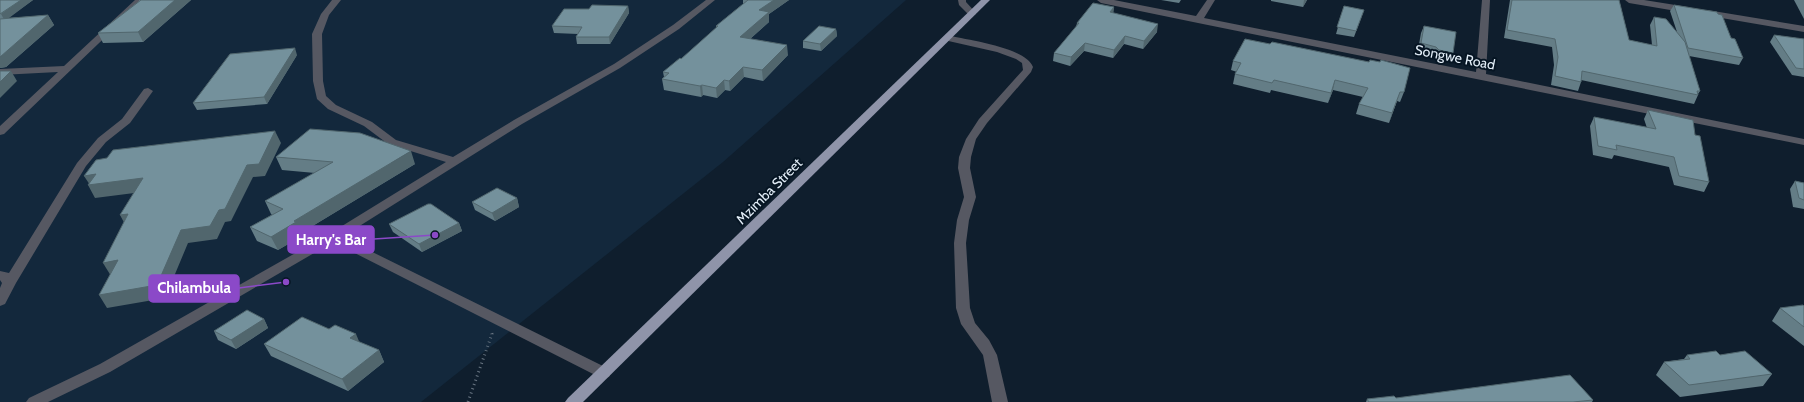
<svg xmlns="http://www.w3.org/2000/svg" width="1804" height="402" viewBox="0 0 1804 402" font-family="Cabin,sans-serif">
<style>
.built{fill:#13283c}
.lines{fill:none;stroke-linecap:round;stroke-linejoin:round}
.path{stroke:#687582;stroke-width:3;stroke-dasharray:1 3.5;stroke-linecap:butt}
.minor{fill:#565862;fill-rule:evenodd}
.major{fill:#8f94a9;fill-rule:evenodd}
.wall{fill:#647d86}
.shaded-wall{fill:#51666d}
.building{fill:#74919c;stroke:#51666d}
.labels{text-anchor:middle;stroke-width:4;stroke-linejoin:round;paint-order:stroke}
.street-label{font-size:14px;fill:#e4eff9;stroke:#061523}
.leader{fill:none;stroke:#8b49c8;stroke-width:1.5}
.callout-dot{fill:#8b49c8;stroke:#061523;stroke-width:1.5}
.callout{fill:#8b49c8;stroke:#8b49c8;stroke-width:1.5}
.callout-label{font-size:15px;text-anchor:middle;font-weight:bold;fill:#fff}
</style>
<rect width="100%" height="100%" fill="#0f1e2d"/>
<path class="built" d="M 0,0 L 906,0 L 723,162 L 421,402 L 0,402 Z"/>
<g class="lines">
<path class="path" d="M 468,402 L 492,334 L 491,331"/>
<g class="minor">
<path d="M 135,0 L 144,0 L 4,134 L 0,135 L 0,126 L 58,72 L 0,75 L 0,69 L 64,66 Z"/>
<path d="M 332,0 L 341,0 L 329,15 L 322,34 L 323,81 L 326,96 L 336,105 L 372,122 L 396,140 L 453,157 L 514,120 L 614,64 L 673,25 L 706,0 L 715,0 L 679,29 L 620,68 L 522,124 L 342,237 L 609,369 L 611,373 L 609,377 L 604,378 L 599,377 L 333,242 L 110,372 L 48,402 L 26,402 L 29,398 L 100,364 L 329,234 L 446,162 L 388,144 L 364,126 L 328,109 L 317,99 L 313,81 L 312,34 L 321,14 Z"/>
<path d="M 958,0 L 966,0 L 966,2 L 976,13 L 975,15 L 969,15 L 959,5 Z"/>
<path d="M 1097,0 L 1114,0 L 1196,16 L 1207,0 L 1215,0 L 1204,18 L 1476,72 L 1482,0 L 1490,0 L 1486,74 L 1804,139 L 1804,145 L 1198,23 L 1101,3 Z"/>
<path d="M 1625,0 L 1644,0 L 1688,7 L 1692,10 L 1688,13 L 1629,3 Z"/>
<path d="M 1707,10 L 1804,26 L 1804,32 L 1704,15 L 1703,13 Z"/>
<path d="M 947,35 C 966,40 1026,47 1033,67 L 1031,72 L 987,123 L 976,139 L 971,157 L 970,168 L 976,197 L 969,220 L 966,243 L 970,308 L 975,323 L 989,340 L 997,355 L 1008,402 L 992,402 L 983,355 L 961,324 L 956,308 L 954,243 L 957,220 L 964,197 L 958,168 L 959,157 L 966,139 L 979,119 L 1023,70 L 1022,63 L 1016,59 L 997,52 L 944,40 L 942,38 Z"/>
<path d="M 148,88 L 153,91 L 130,123 L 106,142 L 86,166 L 16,283 L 5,304 L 0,306 L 0,288 L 2,283 L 0,280 L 0,271 L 9,273 L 77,163 L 98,138 L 122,119 L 144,89 Z"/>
</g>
<path class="major" d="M 981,0 L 990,0 L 583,402 L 565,402 L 568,398 Z"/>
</g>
<g class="wall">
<path d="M 0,0 L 33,0 L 8,18 L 48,15 L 54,25 L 6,67 L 0,68 Z"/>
<path d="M 139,0 L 191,0 L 143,42 L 103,43 L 98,33 L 139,1 Z"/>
<path d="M 743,0 L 789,0 L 769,14 L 769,22 L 750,39 L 788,55 L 763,81 L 744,77 L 730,91 L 725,90 L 717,98 L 703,95 L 701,97 L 664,90 L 662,79 L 664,77 L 663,72 L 681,59 L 716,28 L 716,26 L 743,4 Z"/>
<path d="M 1161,0 L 1181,0 L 1179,3 Z"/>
<path d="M 1271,0 L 1307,0 L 1303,7 L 1271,1 Z"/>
<path d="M 1510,0 L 1619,0 L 1629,40 L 1652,45 L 1650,25 L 1654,17 L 1677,32 L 1670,11 L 1674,5 L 1731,38 L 1743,58 L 1739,65 L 1689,56 L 1700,91 L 1698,94 L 1698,95 L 1694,104 L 1581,80 L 1581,82 L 1578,91 L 1551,85 L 1554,65 L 1552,47 L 1504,38 Z"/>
<path d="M 1794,0 L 1804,0 L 1804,19 Z"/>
<path d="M 628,6 L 629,13 L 610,44 L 577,44 L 576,37 L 578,34 L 554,33 L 552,26 L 589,9 Z"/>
<path d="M 1344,6 L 1364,10 L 1354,37 L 1336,34 Z"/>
<path d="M 1114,7 L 1113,13 L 1157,32 L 1143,49 L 1124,44 L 1113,58 L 1084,51 L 1070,66 L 1053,61 L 1054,53 L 1076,27 L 1077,23 Z"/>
<path d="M 1424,26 L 1453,53 L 1451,60 L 1436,57 L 1434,55 L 1418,50 L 1421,33 Z"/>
<path d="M 836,29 L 837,36 L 821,51 L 803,48 L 803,41 Z"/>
<path d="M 1774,35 L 1804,39 L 1804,77 L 1792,75 L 1770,42 Z"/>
<path d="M 297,55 L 267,104 L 197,110 L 193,103 Z"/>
<path d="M 1233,61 L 1404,92 L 1400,102 L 1397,101 L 1389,123 L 1356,114 L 1359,104 L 1363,97 L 1333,90 L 1328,103 L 1271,90 L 1270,93 L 1233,84 L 1235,74 L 1237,72 L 1231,70 Z"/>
<path d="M 1648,110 L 1709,182 L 1704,192 L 1674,185 L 1669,167 L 1614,155 L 1612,159 L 1593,155 L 1590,126 L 1594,117 L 1647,128 L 1644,119 Z"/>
<path d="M 276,157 L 415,164 L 301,233 L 302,236 L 278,250 L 257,241 L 250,227 L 272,215 L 271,214 L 265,201 L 315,173 L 282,170 Z"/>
<path d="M 1795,181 L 1804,183 L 1804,209 L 1793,207 L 1790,189 Z"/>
<path d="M 517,198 L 519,207 L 495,221 L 475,210 L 472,202 Z"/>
<path d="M 459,223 L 462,231 L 422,252 L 393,232 L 389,224 Z"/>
<path d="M 1804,306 L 1804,346 L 1772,321 L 1780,308 Z"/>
<path d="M 264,319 L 268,328 L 236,349 L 218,340 L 214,331 Z"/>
<path d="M 359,342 L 379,350 L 384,362 L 348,391 L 271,356 L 264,344 Z"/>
<path d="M 1687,355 L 1720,355 L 1772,374 L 1763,386 L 1680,397 L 1656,375 L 1664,362 L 1684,359 Z"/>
<path d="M 1396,398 L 1593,400 L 1592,402 L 1366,402 L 1367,399 Z"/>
</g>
<g class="shaded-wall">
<path d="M 21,0 L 33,0 L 5,21 L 1,14 Z"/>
<path d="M 175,0 L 191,0 L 143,42 L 138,32 Z"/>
<path d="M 774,0 L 789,0 L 769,14 L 769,22 L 741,47 L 740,37 L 759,10 Z"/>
<path d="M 1304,0 L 1307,0 L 1303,7 Z"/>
<path d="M 628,6 L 629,13 L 610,44 L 609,37 Z"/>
<path d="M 1114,7 L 1113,15 L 1110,12 Z"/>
<path d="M 48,15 L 54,25 L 6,67 L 0,68 L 0,57 Z"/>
<path d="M 1158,24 L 1157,32 L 1143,49 L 1144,41 Z"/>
<path d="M 836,29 L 837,36 L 821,51 L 820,44 Z"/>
<path d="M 1125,36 L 1124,44 L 1113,58 L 1114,50 Z"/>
<path d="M 1085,43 L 1084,51 L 1070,66 L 1071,57 Z"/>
<path d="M 787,45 L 788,55 L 763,81 L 762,70 Z"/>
<path d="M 295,48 L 297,55 L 267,104 L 264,97 Z"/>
<path d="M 743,67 L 744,77 L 730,91 L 729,81 Z"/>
<path d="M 11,71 L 17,81 L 0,98 L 0,82 Z"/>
<path d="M 724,80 L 725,90 L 717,98 L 716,88 Z"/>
<path d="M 1335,80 L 1333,90 L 1328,103 L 1331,93 Z"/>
<path d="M 702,85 L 703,95 L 701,97 L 700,86 Z"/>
<path d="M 1400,92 L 1397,101 L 1389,123 L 1392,113 Z"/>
<path d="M 275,131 L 281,143 L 265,176 L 253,177 L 231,221 L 225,222 L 217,239 L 188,243 L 165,298 L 107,308 L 99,295 L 181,230 L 219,210 L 247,165 Z"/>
<path d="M 411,151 L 415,164 L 301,233 L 302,236 L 278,250 L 271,237 L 294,221 Z"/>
<path d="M 96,174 L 143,178 L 150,191 L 95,198 L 88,185 L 90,185 L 84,176 Z"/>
<path d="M 517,198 L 519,207 L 495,221 L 492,213 Z"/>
<path d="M 128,214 L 127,228 L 120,215 Z"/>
<path d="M 459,223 L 462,231 L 422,252 L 419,244 Z"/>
<path d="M 118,260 L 111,276 L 103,263 Z"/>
<path d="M 264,319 L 268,328 L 236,349 L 231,340 Z"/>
<path d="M 356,334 L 361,346 L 350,338 Z"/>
<path d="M 379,350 L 384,362 L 348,391 L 342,379 Z"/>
</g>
<g class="building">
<path d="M 0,0 L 21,0 L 0,14 Z"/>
<path d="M 141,0 L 175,0 L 138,32 L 98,33 Z"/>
<path d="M 748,0 L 774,0 L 759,10 L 769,12 L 740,37 L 787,45 L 762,70 L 743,67 L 729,81 L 724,80 L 716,88 L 702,85 L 700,86 L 662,79 L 669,73 L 663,72 L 680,58 L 681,59 L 718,26 L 716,26 Z"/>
<path d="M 1512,0 L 1619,0 L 1629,40 L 1657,46 L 1654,17 L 1666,19 L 1685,42 L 1700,91 L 1697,91 L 1698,95 L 1582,71 L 1581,82 L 1555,76 L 1558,57 L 1555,39 L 1507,30 Z"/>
<path d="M 1093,3 L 1114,7 L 1110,12 L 1158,24 L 1144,41 L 1125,36 L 1114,50 L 1085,43 L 1071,57 L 1054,53 L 1079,23 L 1077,23 Z"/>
<path d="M 592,5 L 628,6 L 609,37 L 576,37 L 582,27 L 552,26 L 564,9 L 589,9 Z"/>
<path d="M 1674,5 L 1717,12 L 1718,14 L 1722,15 L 1731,38 L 1735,39 L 1743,58 L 1688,48 Z"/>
<path d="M 1344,6 L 1364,10 L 1356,31 L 1337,27 Z"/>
<path d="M 48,15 L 0,57 L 0,19 Z"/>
<path d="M 819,26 L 836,29 L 820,44 L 803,41 Z"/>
<path d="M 1424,26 L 1456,32 L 1453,53 L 1439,50 L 1436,47 L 1421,43 Z"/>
<path d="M 1774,35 L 1804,39 L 1804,69 L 1796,68 Z"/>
<path d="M 1245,39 L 1270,44 L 1272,42 L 1369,62 L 1370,60 L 1380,62 L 1381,60 L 1410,68 L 1404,92 L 1400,92 L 1392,113 L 1359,104 L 1368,88 L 1335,80 L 1331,93 L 1274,80 L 1272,83 L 1235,74 L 1241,63 L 1233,61 Z"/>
<path d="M 295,48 L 264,97 L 193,103 L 230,54 Z"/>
<path d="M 0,71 L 11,71 L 0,82 Z"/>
<path d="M 1648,110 L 1693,120 L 1695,135 L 1700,136 L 1709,182 L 1679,176 L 1674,157 L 1616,145 L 1617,150 L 1598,146 L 1594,117 L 1656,129 Z"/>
<path d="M 310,129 L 360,133 L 411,151 L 294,221 L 296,222 L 271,237 L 250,227 L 283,209 L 265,201 L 333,162 L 276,157 Z"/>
<path d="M 275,131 L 259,164 L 247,165 L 225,209 L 219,210 L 210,226 L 181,230 L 157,285 L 99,295 L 118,260 L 103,263 L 128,214 L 120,215 L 143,178 L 88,185 L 96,174 L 84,176 L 96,160 L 107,158 L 113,150 Z"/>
<path d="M 1795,181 L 1804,183 L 1804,200 L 1799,198 Z"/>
<path d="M 497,188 L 517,198 L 492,213 L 472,202 Z"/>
<path d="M 428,204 L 431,204 L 459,223 L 419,244 L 389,224 Z"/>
<path d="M 1803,305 L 1804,306 L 1804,327 L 1780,308 Z"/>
<path d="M 247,310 L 264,319 L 231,340 L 214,331 Z"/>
<path d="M 302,317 L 329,329 L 335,325 L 356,334 L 350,338 L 379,350 L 342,379 L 264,344 Z"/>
<path d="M 1716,351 L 1720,355 L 1745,351 L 1772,374 L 1689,385 L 1664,362 L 1690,359 L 1687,355 Z"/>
<path d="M 1570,375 L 1593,400 L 1573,402 L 1369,402 L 1367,399 L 1394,396 L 1396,398 Z"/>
</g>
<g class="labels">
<g class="street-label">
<text transform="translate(1455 57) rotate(11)" y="5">Songwe Road</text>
<text transform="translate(769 191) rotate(-45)" y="5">Mzimba Street</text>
</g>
</g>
<path class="leader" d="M435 235L374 239M286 282L239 288"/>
<g class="callout-dot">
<circle cx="435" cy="235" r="4"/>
<circle cx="286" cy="282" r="4"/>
</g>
<g class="callout">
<rect x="288" y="226" width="86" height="27" rx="4"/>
<rect x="149" y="275" width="90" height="27" rx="4"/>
</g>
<g class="callout-label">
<text x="331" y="245">Harry's Bar</text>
<text x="194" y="293">Chilambula</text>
</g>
</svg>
